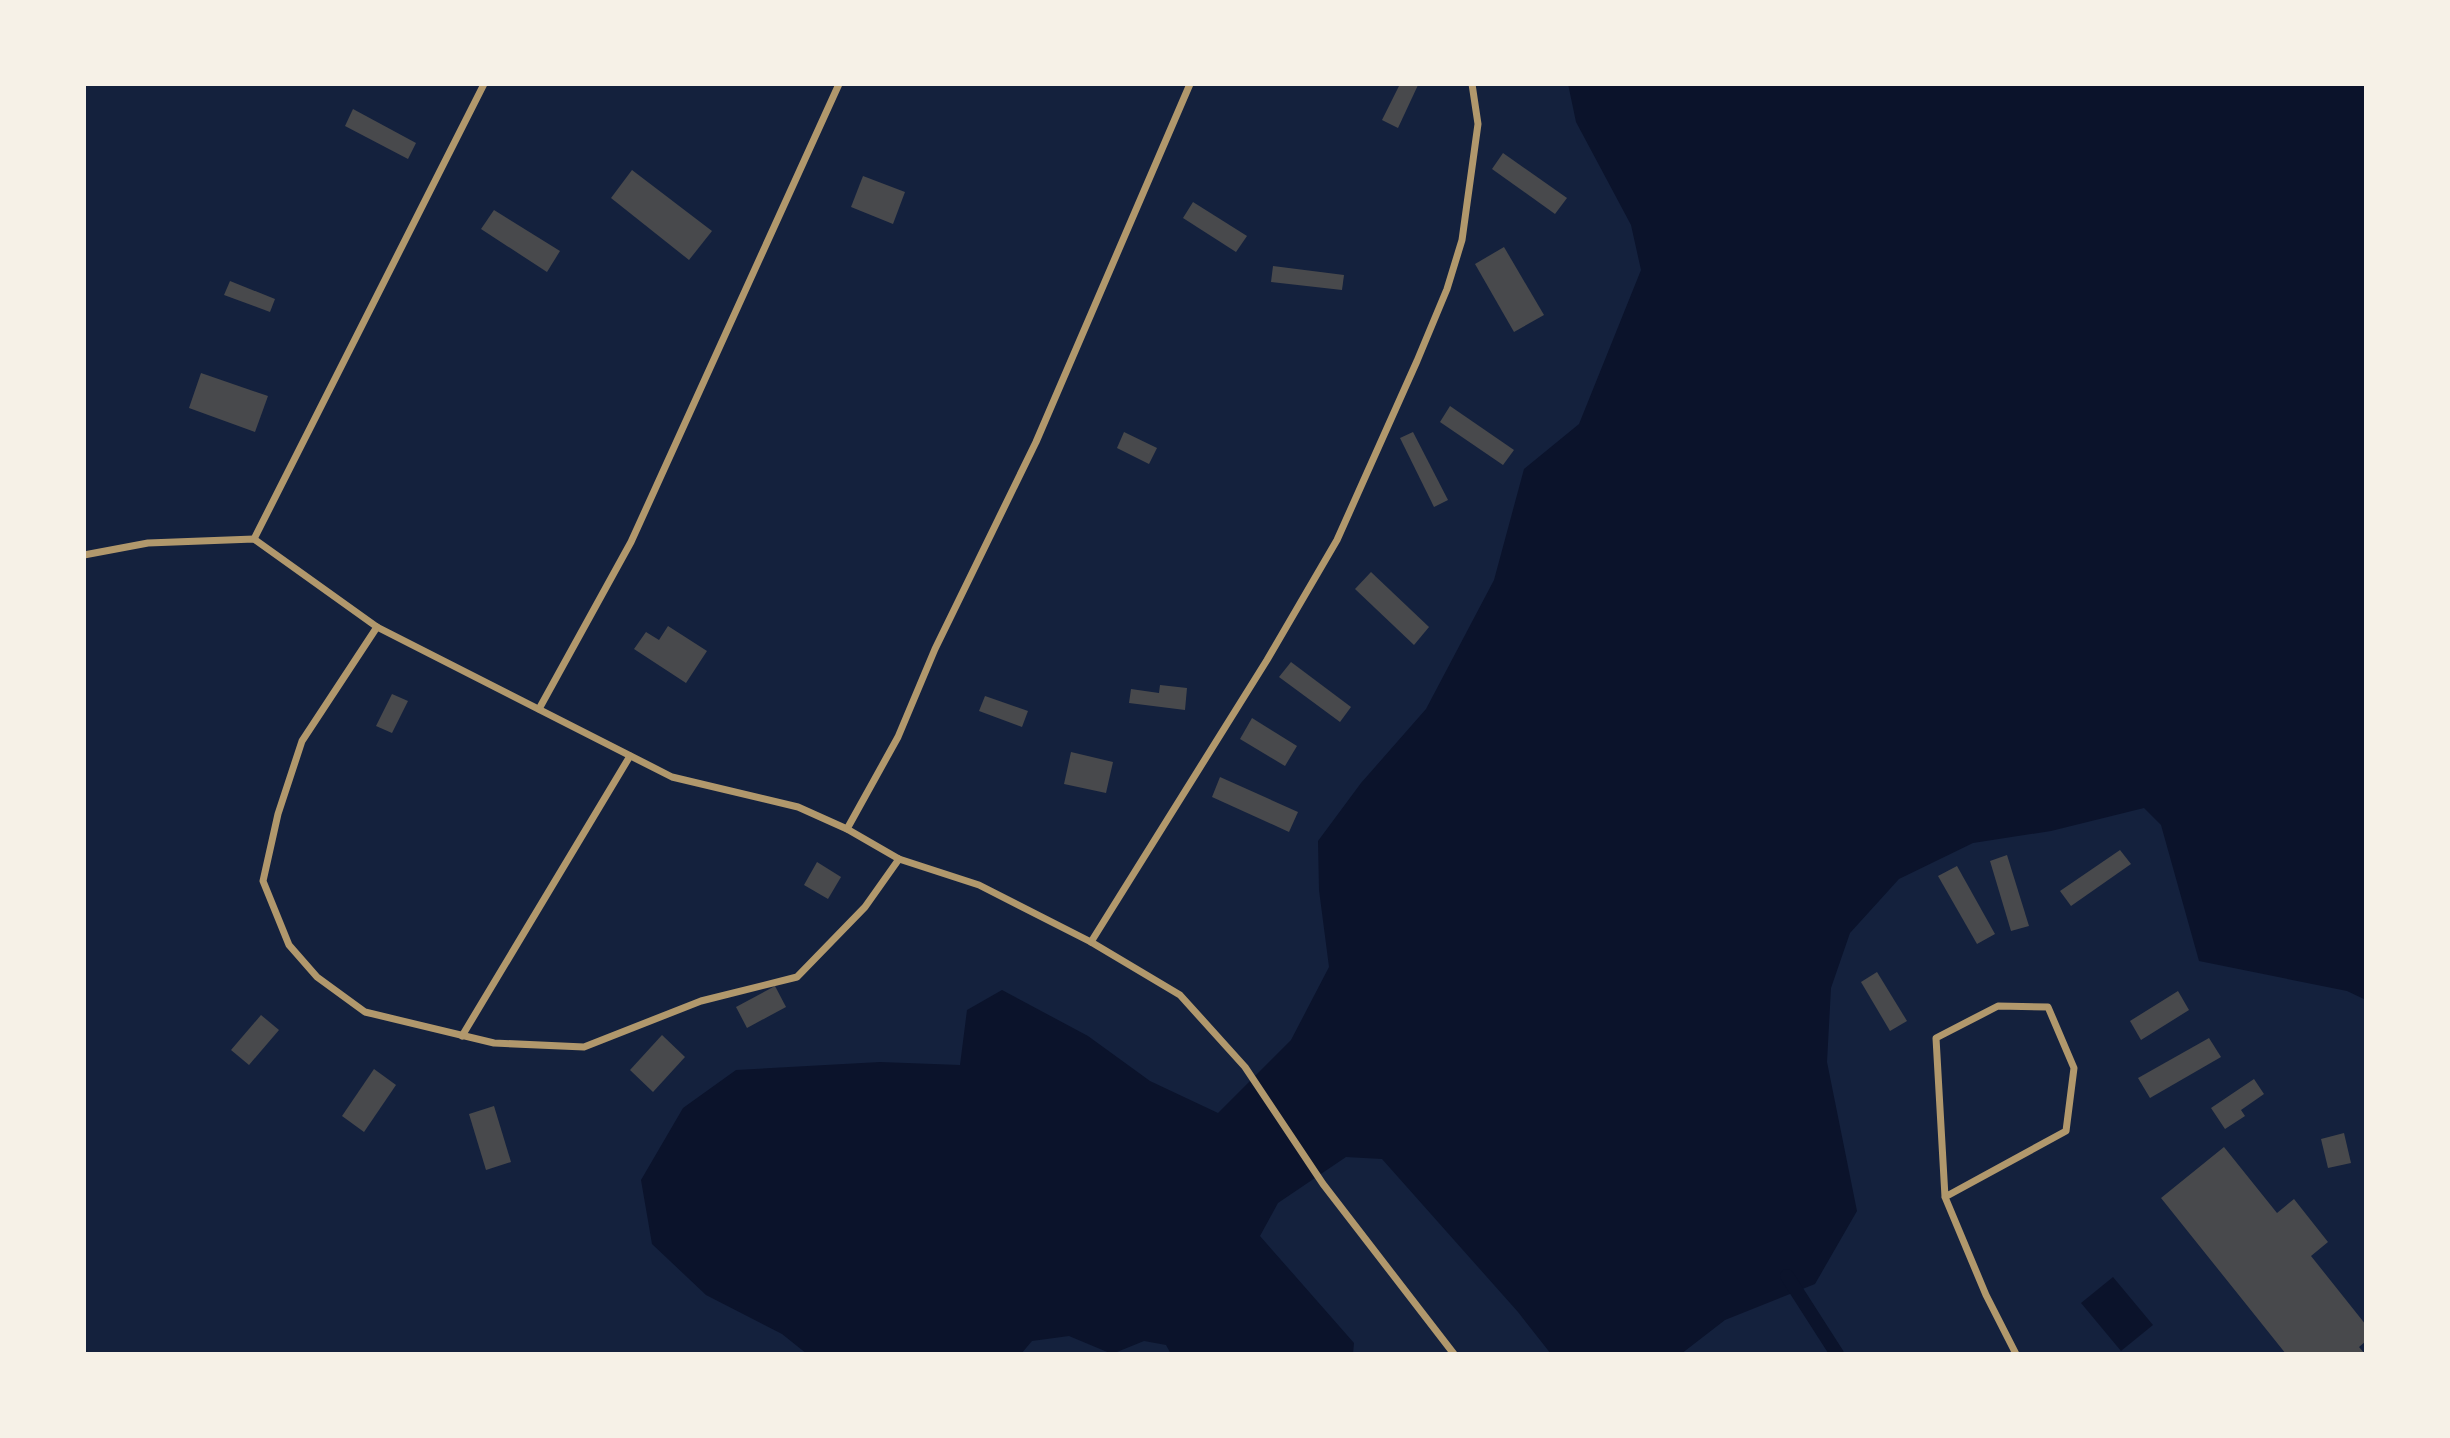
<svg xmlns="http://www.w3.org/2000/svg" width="2450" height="1438" viewBox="0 0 2450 1438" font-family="'Zilla Slab',serif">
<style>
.water{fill:#0b132b}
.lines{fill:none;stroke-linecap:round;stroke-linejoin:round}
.stream{stroke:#0b132b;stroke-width:14}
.building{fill:#48494c}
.minor{stroke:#b1986c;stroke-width:7}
</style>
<rect width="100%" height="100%" fill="#14213d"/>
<g class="water">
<path d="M 1568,84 L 2366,84 L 2366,1000 L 2347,991 L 2199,961 L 2161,825 L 2144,808 L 2051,831 L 1973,843 L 1899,879 L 1850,933 L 1831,988 L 1827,1062 L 1857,1211 L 1815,1284 L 1725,1320 L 1681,1354 L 1551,1354 L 1518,1312 L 1382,1159 L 1346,1157 L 1278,1203 L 1260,1236 L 1354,1343 L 1353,1354 L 1171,1354 L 1166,1345 L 1144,1341 L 1112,1354 L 1069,1336 L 1032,1341 L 1021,1354 L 807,1354 L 782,1334 L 706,1295 L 652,1244 L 641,1180 L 683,1108 L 736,1070 L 880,1062 L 960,1065 L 967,1010 L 1002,990 L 1088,1036 L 1150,1081 L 1218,1113 L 1291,1040 L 1329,967 L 1319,890 L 1318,841 L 1361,783 L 1426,709 L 1494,580 L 1524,469 L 1579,424 L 1641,270 L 1631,225 L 1576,122 Z"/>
<path d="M 2113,1277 L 2153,1325 L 2121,1351 L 2081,1303 Z"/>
</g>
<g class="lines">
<path class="stream" d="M 1787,1276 L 1837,1354"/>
</g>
<g class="building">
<path d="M 1400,84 L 1418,85 L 1398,128 L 1382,120 Z"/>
<path d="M 353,109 L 416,143 L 408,159 L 345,126 Z"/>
<path d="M 1503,153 L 1567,198 L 1555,214 L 1492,169 Z"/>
<path d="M 632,170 L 712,231 L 689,260 L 611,198 Z"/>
<path d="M 863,176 L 905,192 L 893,224 L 851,207 Z"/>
<path d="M 1193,202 L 1247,236 L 1236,252 L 1183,218 Z"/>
<path d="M 494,210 L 560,251 L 547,272 L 481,229 Z"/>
<path d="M 1504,247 L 1544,315 L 1514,332 L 1475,264 Z"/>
<path d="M 1273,266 L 1344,275 L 1342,290 L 1271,282 Z"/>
<path d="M 230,281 L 275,299 L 270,312 L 224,295 Z"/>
<path d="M 201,373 L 268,396 L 255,432 L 189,408 Z"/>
<path d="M 1450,406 L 1514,450 L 1503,465 L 1440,422 Z"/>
<path d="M 1124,432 L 1157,448 L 1149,464 L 1117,448 Z"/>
<path d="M 1413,432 L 1448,500 L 1434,507 L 1400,438 Z"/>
<path d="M 1371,572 L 1429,627 L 1414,645 L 1355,589 Z"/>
<path d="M 668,626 L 707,651 L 686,683 L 634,649 L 646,632 L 659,640 Z"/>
<path d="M 1291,662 L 1351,707 L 1340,722 L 1279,677 Z"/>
<path d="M 1160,685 L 1187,688 L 1185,710 L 1129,703 L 1131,689 L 1159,693 Z"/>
<path d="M 392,694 L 408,701 L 392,733 L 376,726 Z"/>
<path d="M 985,696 L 1028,711 L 1022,727 L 979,711 Z"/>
<path d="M 1252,718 L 1297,746 L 1285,766 L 1240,739 Z"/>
<path d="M 1071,752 L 1113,762 L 1106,793 L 1064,784 Z"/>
<path d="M 1220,777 L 1298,812 L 1289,832 L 1212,797 Z"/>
<path d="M 2120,850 L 2131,864 L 2071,906 L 2060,891 Z"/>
<path d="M 2007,855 L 2029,926 L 2011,931 L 1990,861 Z"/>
<path d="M 817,862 L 841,877 L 828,899 L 804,885 Z"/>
<path d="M 1957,866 L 1995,934 L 1977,944 L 1938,876 Z"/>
<path d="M 1877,972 L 1907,1021 L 1890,1031 L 1861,982 Z"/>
<path d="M 775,986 L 786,1007 L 747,1028 L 736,1007 Z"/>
<path d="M 2178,991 L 2189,1010 L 2141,1040 L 2130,1021 Z"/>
<path d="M 261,1015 L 279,1030 L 249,1065 L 231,1050 Z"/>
<path d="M 662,1035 L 685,1057 L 653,1092 L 630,1070 Z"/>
<path d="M 2209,1038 L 2221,1057 L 2150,1098 L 2138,1078 Z"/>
<path d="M 374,1069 L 396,1085 L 364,1132 L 342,1116 Z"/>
<path d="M 2254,1079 L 2264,1094 L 2241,1110 L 2245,1116 L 2225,1129 L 2211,1108 Z"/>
<path d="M 494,1106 L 511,1162 L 486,1170 L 469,1114 Z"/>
<path d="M 2344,1133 L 2351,1163 L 2328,1168 L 2321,1139 Z"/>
<path d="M 2224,1147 L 2277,1213 L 2294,1199 L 2328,1242 L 2311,1256 L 2366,1325 L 2366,1341 L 2359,1347 L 2365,1354 L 2286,1354 L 2161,1198 Z"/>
</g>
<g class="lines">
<g class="minor">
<path d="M 254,539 L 484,84"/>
<path d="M 84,555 L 148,543 L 254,539 L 377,627 L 672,777 L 798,807 L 847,829 L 899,859 L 979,885 L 1091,942 L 1180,995 L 1245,1067 L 1323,1184 L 1454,1354"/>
<path d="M 377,627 L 302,741 L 278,814 L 263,881 L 289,945 L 317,977 L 365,1012 L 494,1043 L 584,1047 L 701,1001 L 797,977 L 865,907 L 899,859"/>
<path d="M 539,709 L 631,542 L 839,84"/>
<path d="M 847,829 L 898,737 L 935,649 L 1036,442 L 1190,84"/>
<path d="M 1091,942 L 1267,660 L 1337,540 L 1417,361 L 1447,289 L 1462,240 L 1478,124 L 1472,84"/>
<path d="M 462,1036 L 630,756"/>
<path d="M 1945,1197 L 2066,1131 L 2074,1068 L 2048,1007 L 1998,1006 L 1936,1038 L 1945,1197 L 1986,1295 L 2016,1354"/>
</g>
</g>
<rect width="2450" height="1438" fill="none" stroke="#f6f1e7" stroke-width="172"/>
</svg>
